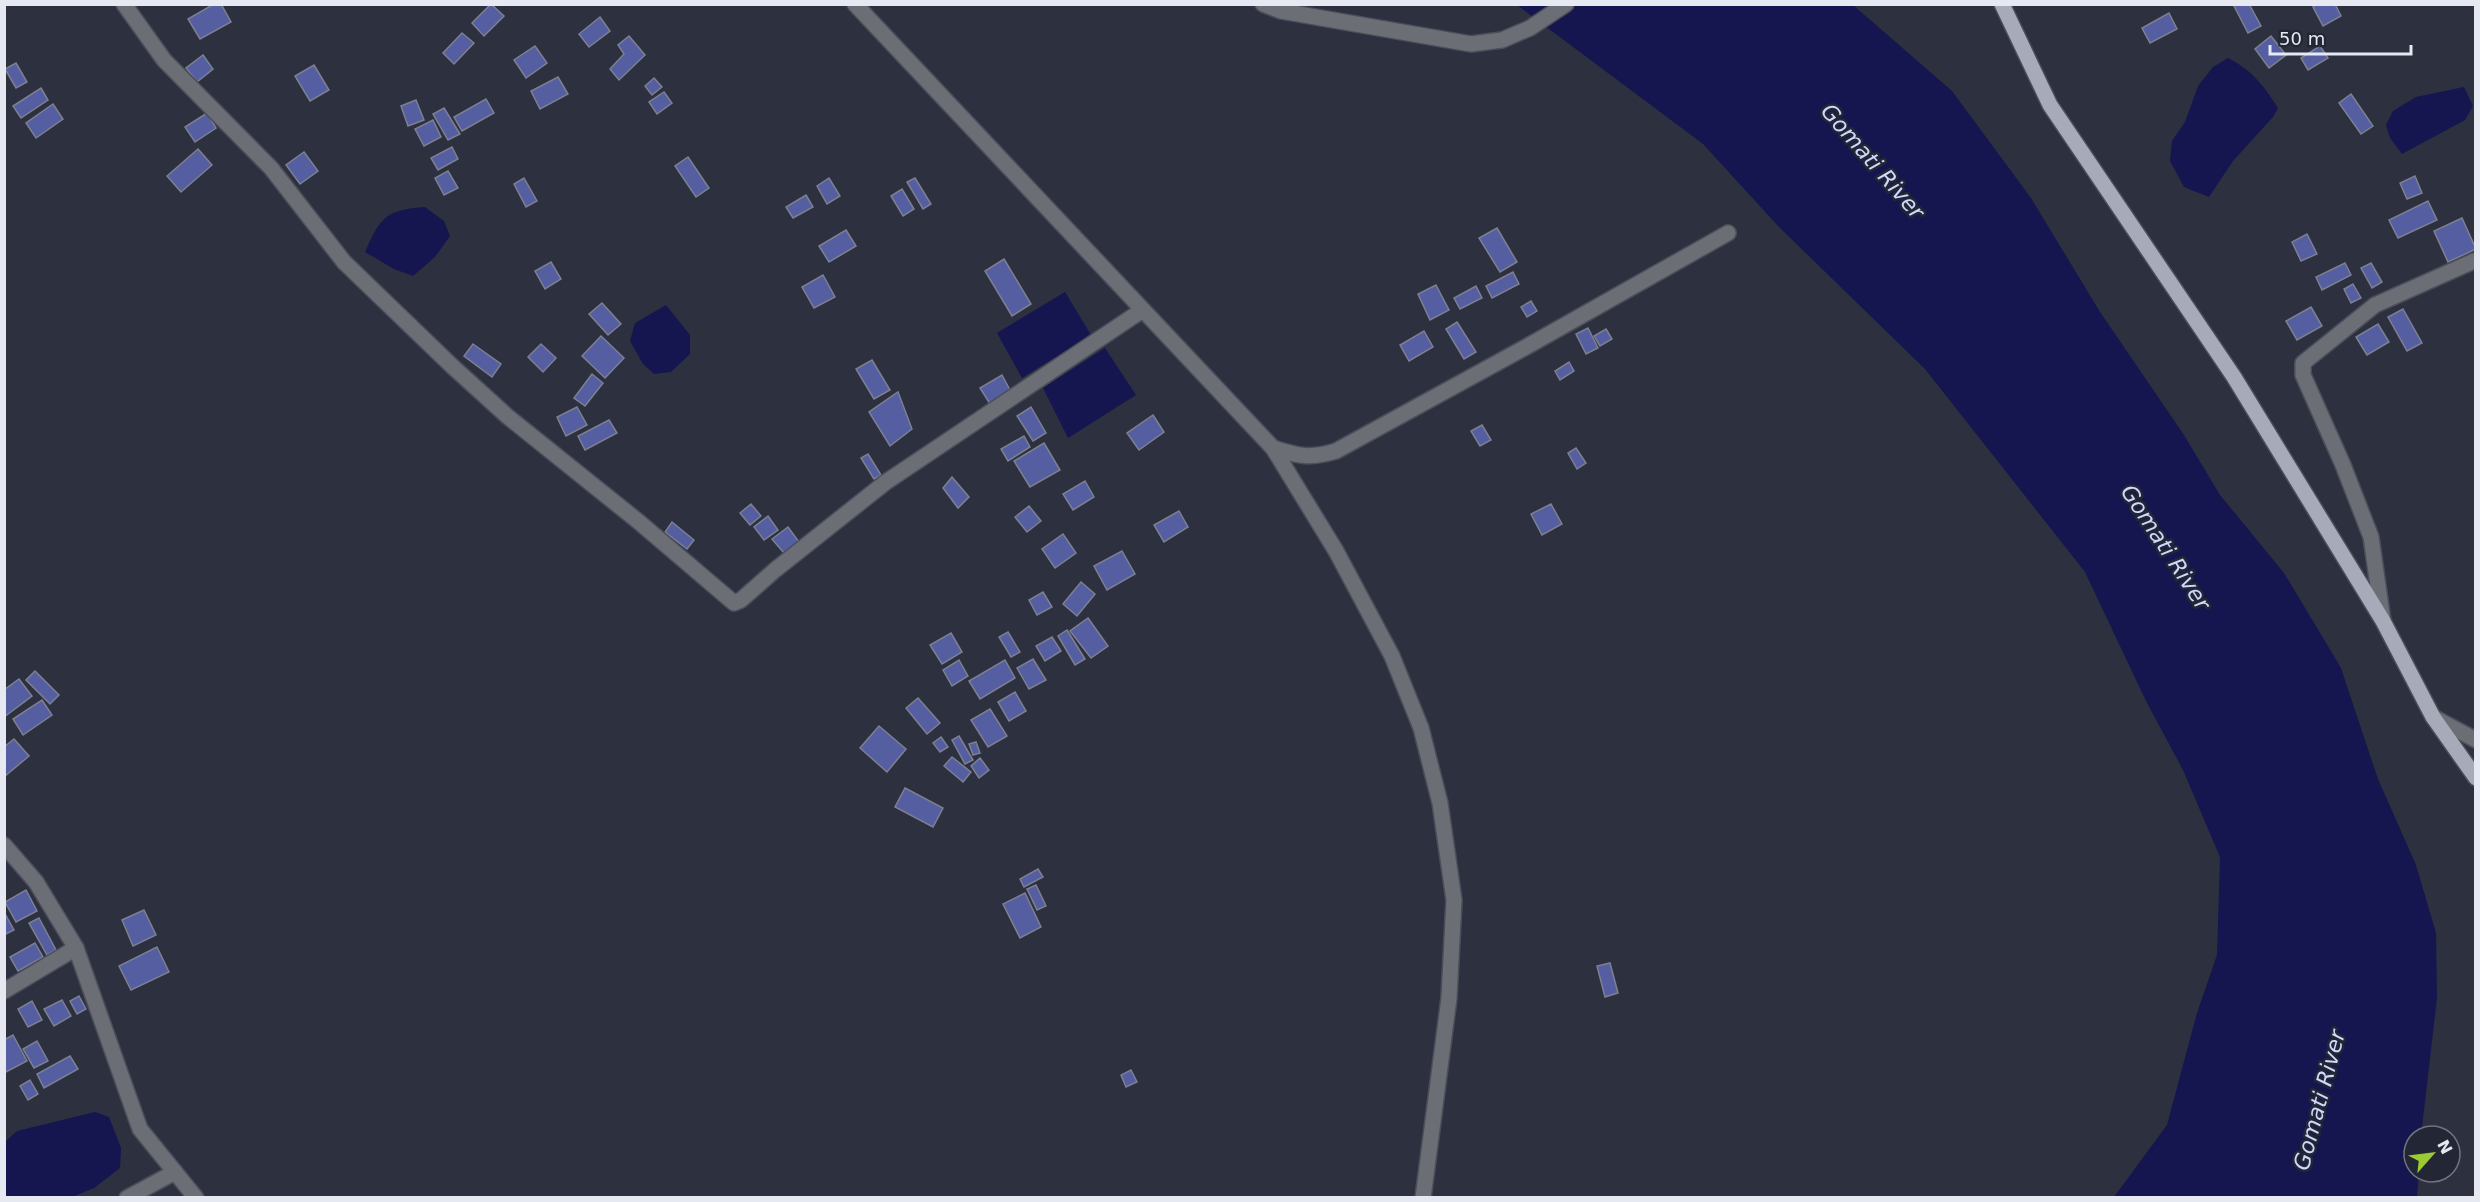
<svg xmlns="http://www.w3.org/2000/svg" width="2480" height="1202" viewBox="0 0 2480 1202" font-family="'DejaVu Sans',sans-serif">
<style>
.water{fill:#151550}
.building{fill:#555ea0;stroke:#7c8091;stroke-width:1.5}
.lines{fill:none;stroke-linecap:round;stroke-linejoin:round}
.minor-casing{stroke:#4b4d5b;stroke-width:18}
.major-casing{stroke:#4b4d5b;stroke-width:18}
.minor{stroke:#6c6e75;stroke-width:15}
.major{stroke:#a6aab9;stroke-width:15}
.labels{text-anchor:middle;stroke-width:5;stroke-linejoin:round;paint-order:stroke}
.water-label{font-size:22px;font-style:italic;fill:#cfd8fe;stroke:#232634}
</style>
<rect width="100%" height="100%" fill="#2d303e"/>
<g class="water">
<path d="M 1517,5 L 1853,5 L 1952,91 L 2031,198 L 2100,312 L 2184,435 L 2220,495 L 2284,573 L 2341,668 L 2378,779 L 2416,865 L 2436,933 L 2437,998 L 2421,1136 L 2414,1136 L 2414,1172 L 2419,1172 L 2417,1197 L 2114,1197 L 2167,1125 L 2197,1013 L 2217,955 L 2220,857 L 2183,770 L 2146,701 L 2085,572 L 1925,369 L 1779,227 L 1703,144 Z"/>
<path d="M 2228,58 C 2252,70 2264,86 2278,108 L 2273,117 L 2233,161 L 2209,197 L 2184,187 L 2170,161 L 2172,141 L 2185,122 L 2198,86 L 2213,67 Z"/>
<path d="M 2464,87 L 2473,106 L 2465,120 L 2402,154 L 2390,138 L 2386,125 L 2393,111 L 2416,97 Z"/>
<path d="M 425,207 L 444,221 L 450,236 L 435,257 L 413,276 L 394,269 L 365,252 C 380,217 386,210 425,207 Z"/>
<path d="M 1065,292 L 1091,335 L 1022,378 L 997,333 Z"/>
<path d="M 666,305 L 690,335 L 690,354 L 671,372 L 654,374 L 643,364 L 630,341 L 635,323 Z"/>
<path d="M 1105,348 L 1136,395 L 1068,438 L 1043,388 Z"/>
<path d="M 95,1112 L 109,1117 L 121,1148 L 120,1168 L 94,1188 L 72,1197 L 7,1197 L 5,1194 L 5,1142 L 17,1131 Z"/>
</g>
<g class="building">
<path d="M 214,4 L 221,4 L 231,22 L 200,39 L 188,19 Z"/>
<path d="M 491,4 L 504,16 L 484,36 L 472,23 Z"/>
<path d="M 2233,4 L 2249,4 L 2261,26 L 2248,33 Z"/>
<path d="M 2318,4 L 2335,4 L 2341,16 L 2323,26 L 2313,7 Z"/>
<path d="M 2169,13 L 2177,29 L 2150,43 L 2142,28 Z"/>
<path d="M 600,17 L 610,31 L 589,47 L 579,34 Z"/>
<path d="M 462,33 L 474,43 L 454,64 L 443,53 Z"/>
<path d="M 629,36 L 645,55 L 619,80 L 610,69 L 624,54 L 618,45 Z"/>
<path d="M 2271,36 L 2286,55 L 2269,68 L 2255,49 Z"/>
<path d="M 535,46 L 547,63 L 526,78 L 514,60 Z"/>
<path d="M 2320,46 L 2328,58 L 2308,70 L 2301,58 Z"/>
<path d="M 203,55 L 213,69 L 197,82 L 186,68 Z"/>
<path d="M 16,63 L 27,82 L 16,88 L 5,69 Z"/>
<path d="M 314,65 L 329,90 L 310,101 L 295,76 Z"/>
<path d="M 558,77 L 568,94 L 540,109 L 531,91 Z"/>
<path d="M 654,78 L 662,87 L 652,95 L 645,86 Z"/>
<path d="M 41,88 L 48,100 L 21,118 L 13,106 Z"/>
<path d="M 664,92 L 672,103 L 657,114 L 649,102 Z"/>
<path d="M 2351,94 L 2373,126 L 2361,134 L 2339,103 Z"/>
<path d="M 486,99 L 494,113 L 462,131 L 454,117 Z"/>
<path d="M 416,100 L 424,120 L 408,126 L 401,106 Z"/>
<path d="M 53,104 L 63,119 L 36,138 L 26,123 Z"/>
<path d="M 444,108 L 460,134 L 448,140 L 433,114 Z"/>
<path d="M 207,113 L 216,128 L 195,142 L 185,127 Z"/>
<path d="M 433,120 L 441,137 L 424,146 L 415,129 Z"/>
<path d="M 452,147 L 458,159 L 438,170 L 431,158 Z"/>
<path d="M 198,149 L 212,165 L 181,192 L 167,176 Z"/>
<path d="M 304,152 L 318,171 L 300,184 L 286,165 Z"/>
<path d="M 688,157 L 709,188 L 696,197 L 675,166 Z"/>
<path d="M 448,171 L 458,188 L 444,195 L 435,178 Z"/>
<path d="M 2415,176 L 2422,193 L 2407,199 L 2400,183 Z"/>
<path d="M 524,178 L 537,201 L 526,207 L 514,184 Z"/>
<path d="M 829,178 L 840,196 L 827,204 L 817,186 Z"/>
<path d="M 915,178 L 931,204 L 923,209 L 907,182 Z"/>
<path d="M 902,189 L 914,209 L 903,216 L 891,196 Z"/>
<path d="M 806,195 L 813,207 L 793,218 L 786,207 Z"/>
<path d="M 2428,201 L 2437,220 L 2398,238 L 2389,220 Z"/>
<path d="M 2462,218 L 2476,249 L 2448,262 L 2434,231 Z"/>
<path d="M 1497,228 L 1517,262 L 1500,272 L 1479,238 Z"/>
<path d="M 846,230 L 856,246 L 829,262 L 819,246 Z"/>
<path d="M 2307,234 L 2317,254 L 2301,261 L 2292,242 Z"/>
<path d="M 1004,259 L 1031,304 L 1012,316 L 985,271 Z"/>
<path d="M 551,262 L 561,279 L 545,289 L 535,271 Z"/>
<path d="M 2345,263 L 2351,275 L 2322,290 L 2316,277 Z"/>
<path d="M 2371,263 L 2382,282 L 2372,288 L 2361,268 Z"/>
<path d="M 1513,272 L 1519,284 L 1492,298 L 1486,286 Z"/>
<path d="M 823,275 L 835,297 L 814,308 L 802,287 Z"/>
<path d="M 2353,284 L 2361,298 L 2351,303 L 2344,289 Z"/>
<path d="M 1436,285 L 1449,310 L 1430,320 L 1418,294 Z"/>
<path d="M 1476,286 L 1482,298 L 1460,309 L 1454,298 Z"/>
<path d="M 1531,301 L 1537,311 L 1527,317 L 1521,307 Z"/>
<path d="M 602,303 L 621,324 L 608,335 L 589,314 Z"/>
<path d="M 2311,307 L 2322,326 L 2297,340 L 2286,321 Z"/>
<path d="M 2403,309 L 2422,343 L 2407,351 L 2388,317 Z"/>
<path d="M 1457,322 L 1476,352 L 1464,359 L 1446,329 Z"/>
<path d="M 2378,324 L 2389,342 L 2367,355 L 2356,337 Z"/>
<path d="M 1588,328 L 1598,348 L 1586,354 L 1576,334 Z"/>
<path d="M 1606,329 L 1612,339 L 1600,346 L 1594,336 Z"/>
<path d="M 1424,331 L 1433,347 L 1409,361 L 1400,345 Z"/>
<path d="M 601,336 L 624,358 L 605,378 L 582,356 Z"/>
<path d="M 473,344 L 501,364 L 492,377 L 464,356 Z"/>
<path d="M 541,344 L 556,358 L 543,372 L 528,357 Z"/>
<path d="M 872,360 L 890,390 L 874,399 L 856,369 Z"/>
<path d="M 1569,362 L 1574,371 L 1560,380 L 1555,371 Z"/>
<path d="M 592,374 L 603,383 L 585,406 L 574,398 Z"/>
<path d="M 1002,375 L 1011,392 L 990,404 L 980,388 Z"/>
<path d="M 898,392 L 912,429 L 890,446 L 869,412 Z"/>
<path d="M 577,407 L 587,425 L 566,436 L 557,417 Z"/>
<path d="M 1031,407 L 1046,433 L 1033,441 L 1017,416 Z"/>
<path d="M 1153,415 L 1164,432 L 1139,450 L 1127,433 Z"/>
<path d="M 609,420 L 617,433 L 585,450 L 578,436 Z"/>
<path d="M 1482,425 L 1491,440 L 1480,446 L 1471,431 Z"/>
<path d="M 1024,436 L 1030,447 L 1008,461 L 1001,449 Z"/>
<path d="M 1044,443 L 1060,470 L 1030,487 L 1014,461 Z"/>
<path d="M 1576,448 L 1586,463 L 1577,469 L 1568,453 Z"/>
<path d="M 868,454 L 881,475 L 874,479 L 861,458 Z"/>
<path d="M 952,477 L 969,497 L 958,508 L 943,488 Z"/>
<path d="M 1085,481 L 1094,497 L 1073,510 L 1063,494 Z"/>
<path d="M 751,504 L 761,516 L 750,525 L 740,513 Z"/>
<path d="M 1551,504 L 1562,524 L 1542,535 L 1531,514 Z"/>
<path d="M 1029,506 L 1041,521 L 1027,532 L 1015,517 Z"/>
<path d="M 1179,511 L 1188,527 L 1164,542 L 1154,525 Z"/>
<path d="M 768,516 L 778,530 L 764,540 L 754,527 Z"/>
<path d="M 672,522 L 694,540 L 687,549 L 665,532 Z"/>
<path d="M 788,527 L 799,542 L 784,553 L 772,539 Z"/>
<path d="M 1063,534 L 1076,553 L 1055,568 L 1042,549 Z"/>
<path d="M 1122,551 L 1135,574 L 1107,590 L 1094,566 Z"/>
<path d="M 1081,582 L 1095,594 L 1077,616 L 1063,604 Z"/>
<path d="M 1043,592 L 1052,607 L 1037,615 L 1029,600 Z"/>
<path d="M 1088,618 L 1108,646 L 1091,658 L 1070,631 Z"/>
<path d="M 1067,630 L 1085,659 L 1075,665 L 1058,636 Z"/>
<path d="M 1008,632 L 1020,652 L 1011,657 L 999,637 Z"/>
<path d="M 951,633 L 962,652 L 942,664 L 930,645 Z"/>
<path d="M 1052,637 L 1061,651 L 1045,661 L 1036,646 Z"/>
<path d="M 1033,659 L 1046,680 L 1029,689 L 1017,668 Z"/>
<path d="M 959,660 L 968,676 L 952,686 L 943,670 Z"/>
<path d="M 1005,660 L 1015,678 L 980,699 L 969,681 Z"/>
<path d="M 35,671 L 59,695 L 50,704 L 26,680 Z"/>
<path d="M 19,679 L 32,696 L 4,717 L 4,690 Z"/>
<path d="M 1015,692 L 1026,711 L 1009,721 L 998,702 Z"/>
<path d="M 918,698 L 940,723 L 927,734 L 906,708 Z"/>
<path d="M 42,700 L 52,715 L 23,735 L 13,719 Z"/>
<path d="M 990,709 L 1007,736 L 988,747 L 971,720 Z"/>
<path d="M 879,726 L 906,749 L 887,772 L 860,748 Z"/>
<path d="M 959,736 L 973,760 L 965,764 L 952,740 Z"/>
<path d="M 941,737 L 948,747 L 940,752 L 933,743 Z"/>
<path d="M 14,739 L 29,756 L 4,777 L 4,747 Z"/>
<path d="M 976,742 L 980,753 L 973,755 L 969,744 Z"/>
<path d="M 952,757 L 971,772 L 963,782 L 944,766 Z"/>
<path d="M 980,758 L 989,770 L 979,778 L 971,766 Z"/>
<path d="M 905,788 L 943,808 L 933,827 L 895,807 Z"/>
<path d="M 1038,869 L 1043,877 L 1024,887 L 1020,879 Z"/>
<path d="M 1036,885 L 1046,906 L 1037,910 L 1027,889 Z"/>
<path d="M 26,890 L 37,911 L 16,922 L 5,902 Z"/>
<path d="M 1025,893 L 1041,927 L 1020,938 L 1003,904 Z"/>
<path d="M 144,910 L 156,935 L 133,946 L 122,920 Z"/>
<path d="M 4,912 L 14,930 L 4,935 Z"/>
<path d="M 39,918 L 56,950 L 47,955 L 29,923 Z"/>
<path d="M 35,943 L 43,957 L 18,971 L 10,957 Z"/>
<path d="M 157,947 L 169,972 L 131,990 L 119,966 Z"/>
<path d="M 1610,963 L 1618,993 L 1605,997 L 1597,966 Z"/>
<path d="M 79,996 L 86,1009 L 77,1014 L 70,1001 Z"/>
<path d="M 62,1000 L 71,1016 L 54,1026 L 44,1009 Z"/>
<path d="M 32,1001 L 42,1020 L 28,1027 L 18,1009 Z"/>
<path d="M 13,1035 L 27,1061 L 4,1073 L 4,1040 Z"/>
<path d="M 37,1041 L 48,1061 L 34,1068 L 23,1049 Z"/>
<path d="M 70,1056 L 78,1069 L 44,1088 L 37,1074 Z"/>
<path d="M 1131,1070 L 1137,1082 L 1126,1087 L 1121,1075 Z"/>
<path d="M 30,1080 L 38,1094 L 28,1100 L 20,1086 Z"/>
</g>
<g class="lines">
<g class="minor-casing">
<g id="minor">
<path d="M 124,4 L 164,60 L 271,168 L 344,262 L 452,366 L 507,416 L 639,522 L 734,603 L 741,600 L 775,570 L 886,482 L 1141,311"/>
<path d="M 855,4 L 1273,448 L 1336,551 L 1392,656 L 1421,728 L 1440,803 L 1454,900 L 1449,998 L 1423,1198"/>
<path d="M 1263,4 L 1281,11 L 1471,44 L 1502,40 L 1530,28 L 1566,4"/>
<path d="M 1273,448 C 1298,456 1310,459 1336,451 L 1526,347 L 1728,233"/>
<path d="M 2383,621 L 2371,537 L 2343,465 L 2303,375 L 2303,363 L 2375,305 L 2474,261"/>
<path d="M 2433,717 L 2476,740"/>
<path d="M 4,845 L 36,882 L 76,948 L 140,1129 L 196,1198"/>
<path d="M 4,991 L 76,948"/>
<path d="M 127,1198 L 175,1172"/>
</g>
</g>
<g class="major-casing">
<path id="major" d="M 2002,4 L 2050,105 L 2234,377 L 2383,621 L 2433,717 L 2476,778"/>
</g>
<use href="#minor" class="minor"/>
<use href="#major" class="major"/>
</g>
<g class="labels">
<g class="water-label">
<text transform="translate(1873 161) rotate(49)" y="8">Gomati River</text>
<text transform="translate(2166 547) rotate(57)" y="8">Gomati River</text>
<text transform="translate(2319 1100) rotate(-75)" y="8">Gomati River</text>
</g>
</g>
<rect width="2480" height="1202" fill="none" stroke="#e6e8f2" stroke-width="12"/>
<g transform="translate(2432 1154) rotate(62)"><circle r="28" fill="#232634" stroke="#717480" stroke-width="1.5"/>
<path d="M0-4.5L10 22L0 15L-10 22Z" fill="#9bcb32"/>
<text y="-9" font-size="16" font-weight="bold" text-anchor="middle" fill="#e6e8f2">N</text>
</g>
<path d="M2270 45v9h141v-9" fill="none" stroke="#e6e8f2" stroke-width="3"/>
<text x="2279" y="45" font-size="18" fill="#e6e8f2" stroke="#232634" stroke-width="4.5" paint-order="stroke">50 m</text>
</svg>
